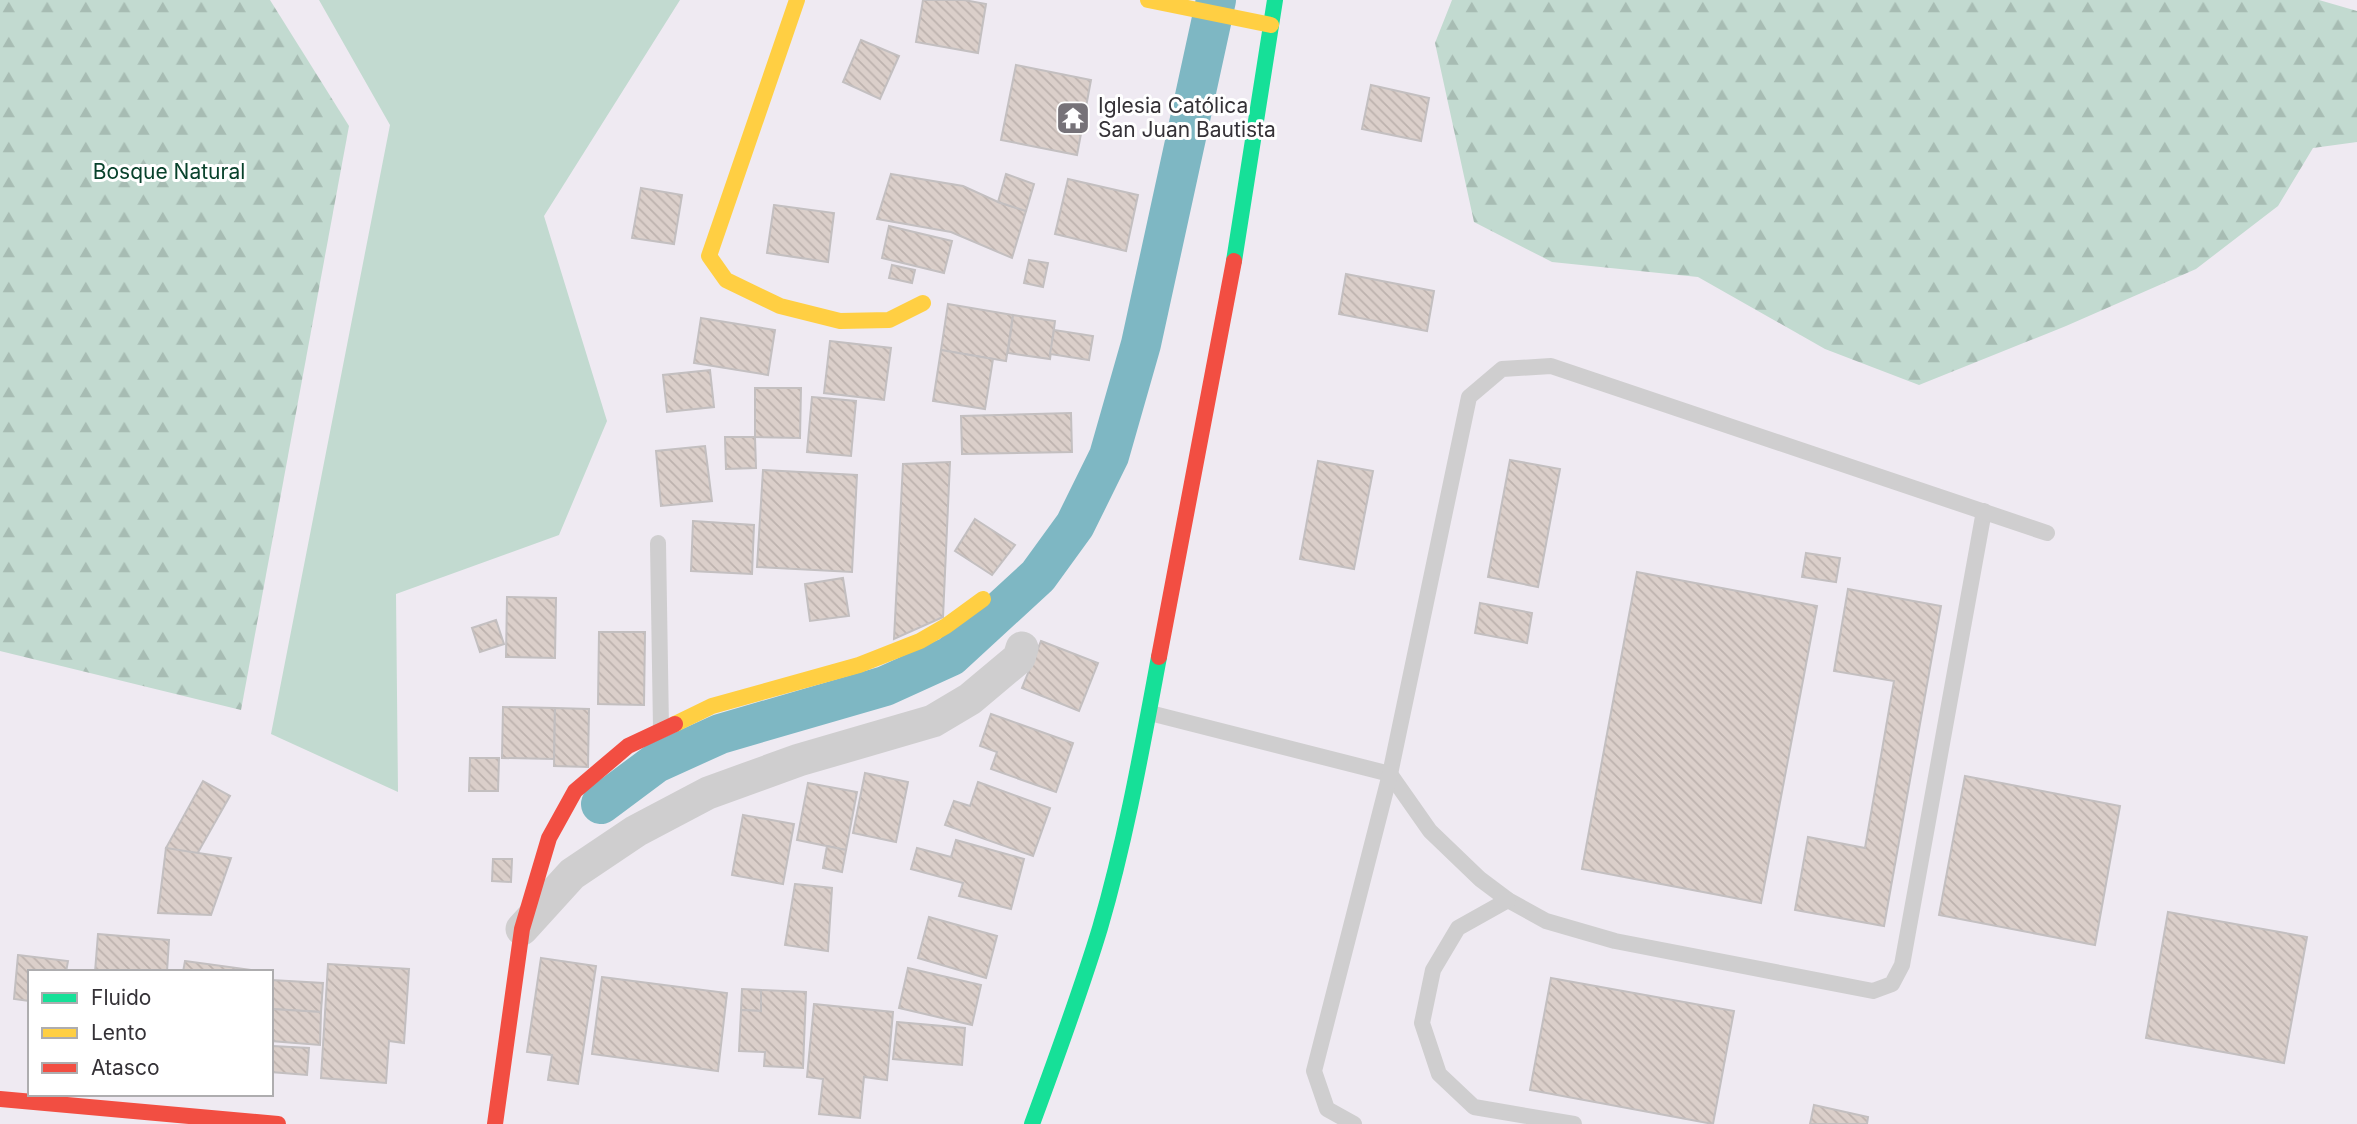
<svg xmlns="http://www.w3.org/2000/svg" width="2357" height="1124" viewBox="0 0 2357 1124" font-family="Inter,sans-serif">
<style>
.green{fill:#c2dad0}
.forest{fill:url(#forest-firs)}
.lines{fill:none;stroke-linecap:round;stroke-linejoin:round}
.canal{stroke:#7eb7c3;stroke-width:40}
.building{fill:url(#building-back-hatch);stroke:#c3bfc0;stroke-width:2}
.lane{stroke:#cfcecf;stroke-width:16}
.street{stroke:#cfcecf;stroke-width:33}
.fast{stroke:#16e098;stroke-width:16}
.slow{stroke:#ffcf43;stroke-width:16}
.jam{stroke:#f24e42;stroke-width:16}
.labels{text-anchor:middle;stroke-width:6;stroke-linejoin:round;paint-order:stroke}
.poi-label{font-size:21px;fill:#353237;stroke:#fff;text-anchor:start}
.park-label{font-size:21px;fill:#09422c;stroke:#fff}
</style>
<defs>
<pattern id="forest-firs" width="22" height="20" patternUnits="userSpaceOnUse" patternTransform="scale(1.75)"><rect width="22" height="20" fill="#c2dad0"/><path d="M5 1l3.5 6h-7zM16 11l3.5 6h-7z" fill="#a7bcb3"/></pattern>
<pattern id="building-back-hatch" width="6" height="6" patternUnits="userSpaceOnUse" patternTransform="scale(1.75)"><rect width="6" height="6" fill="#dbcfca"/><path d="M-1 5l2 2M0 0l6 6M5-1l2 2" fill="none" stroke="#bdb2ae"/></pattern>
</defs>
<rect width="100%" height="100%" fill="#efeaf2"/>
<path class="green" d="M 319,0 L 680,0 L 544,216 L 607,421 L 559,535 L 396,594 L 398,792 L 271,734 L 390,125 Z"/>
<g class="forest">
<path d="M 0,0 L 270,0 L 349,126 L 241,710 L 0,651 Z"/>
<path d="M 1452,0 L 2319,0 L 2357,11 L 2357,142 L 2313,148 L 2278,206 L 2196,269 L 2066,326 L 1919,385 L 1825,349 L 1698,277 L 1552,262 L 1474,222 L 1435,43 Z"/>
</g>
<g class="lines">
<path class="canal" d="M 601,804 L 656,763 L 720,734 L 885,686 L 951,656 L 1038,576 L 1075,525 L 1109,456 L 1141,344 L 1216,0"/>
</g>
<g class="building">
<path d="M 923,0 L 964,0 L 986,4 L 978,53 L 916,42 Z"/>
<path d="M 861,40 L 899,56 L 880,99 L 843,82 Z"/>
<path d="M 1016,65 L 1091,80 L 1077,155 L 1001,140 Z"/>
<path d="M 1371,85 L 1429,98 L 1421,141 L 1362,129 Z"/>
<path d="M 891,174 L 963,186 L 998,202 L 1026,211 L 1012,258 L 951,232 L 877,219 Z"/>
<path d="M 1006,174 L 1034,184 L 1026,211 L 998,202 Z"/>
<path d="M 1068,179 L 1138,195 L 1126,251 L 1055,234 Z"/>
<path d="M 641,188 L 682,195 L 674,244 L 632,238 Z"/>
<path d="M 774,205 L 834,213 L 828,262 L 767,253 Z"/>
<path d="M 889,226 L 952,241 L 944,273 L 882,258 Z"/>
<path d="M 1029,260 L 1048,263 L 1043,287 L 1024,283 Z"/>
<path d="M 892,265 L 915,270 L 912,283 L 889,278 Z"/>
<path d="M 1346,274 L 1434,291 L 1427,331 L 1339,314 Z"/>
<path d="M 948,304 L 1013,315 L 1006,361 L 941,350 Z"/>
<path d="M 1013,315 L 1055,321 L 1050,359 L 1008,353 Z"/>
<path d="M 701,318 L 775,330 L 768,375 L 694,363 Z"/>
<path d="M 1054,330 L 1093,336 L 1089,360 L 1050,354 Z"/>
<path d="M 830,341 L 891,348 L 884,400 L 824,393 Z"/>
<path d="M 941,350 L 993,359 L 985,409 L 933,401 Z"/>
<path d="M 710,370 L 714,407 L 667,412 L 663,375 Z"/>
<path d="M 755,388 L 801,388 L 800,438 L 755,437 Z"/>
<path d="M 812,397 L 856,401 L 851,456 L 807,452 Z"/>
<path d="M 1071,413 L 1072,452 L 962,454 L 961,416 Z"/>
<path d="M 725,437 L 755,437 L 756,468 L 726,469 Z"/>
<path d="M 705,446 L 712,501 L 661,506 L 656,451 Z"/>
<path d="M 1510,460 L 1560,469 L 1538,587 L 1488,577 Z"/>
<path d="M 1318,461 L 1373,471 L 1354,569 L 1300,559 Z"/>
<path d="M 950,462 L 943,617 L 894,639 L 903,464 Z"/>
<path d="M 763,470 L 857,475 L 852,572 L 757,567 Z"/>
<path d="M 975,519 L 1015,545 L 992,575 L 955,551 Z"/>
<path d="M 693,521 L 754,525 L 752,574 L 691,571 Z"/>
<path d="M 1806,553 L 1840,558 L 1836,582 L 1802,577 Z"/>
<path d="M 1637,572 L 1817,606 L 1761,903 L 1582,869 Z"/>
<path d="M 843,578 L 849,616 L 810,621 L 805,584 Z"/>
<path d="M 1848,589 L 1941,606 L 1884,926 L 1795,910 L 1808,837 L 1865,848 L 1894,681 L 1834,671 Z"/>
<path d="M 507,597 L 556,598 L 555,658 L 506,657 Z"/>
<path d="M 1480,603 L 1532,613 L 1527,643 L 1475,633 Z"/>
<path d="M 496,620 L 504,644 L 480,652 L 472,628 Z"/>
<path d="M 599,632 L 645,632 L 644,705 L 598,704 Z"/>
<path d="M 1041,641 L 1098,663 L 1079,711 L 1022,688 Z"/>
<path d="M 503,707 L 555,708 L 554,759 L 502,758 Z"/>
<path d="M 555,708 L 589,709 L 588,767 L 554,766 Z"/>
<path d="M 991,714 L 1073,743 L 1056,792 L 991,769 L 997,752 L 980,746 Z"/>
<path d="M 470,758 L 499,758 L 498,791 L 469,791 Z"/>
<path d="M 865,773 L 908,782 L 896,842 L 853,833 Z"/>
<path d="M 1965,776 L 2120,806 L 2095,945 L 1939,915 Z"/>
<path d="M 203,781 L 230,796 L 192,863 L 166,848 Z"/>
<path d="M 978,782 L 1050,808 L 1033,856 L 945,825 L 954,801 L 970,806 Z"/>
<path d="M 808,783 L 857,792 L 846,850 L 797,840 Z"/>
<path d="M 743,815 L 794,824 L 783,884 L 732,875 Z"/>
<path d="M 956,840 L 1024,859 L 1011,909 L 959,896 L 963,883 L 911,869 L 917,848 L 951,857 Z"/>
<path d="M 827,846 L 846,850 L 842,872 L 823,868 Z"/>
<path d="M 166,848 L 231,858 L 211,915 L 158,913 Z"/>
<path d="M 493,859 L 512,859 L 511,882 L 492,881 Z"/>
<path d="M 795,884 L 832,888 L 828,951 L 785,945 Z"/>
<path d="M 2168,912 L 2307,937 L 2284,1063 L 2146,1038 Z"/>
<path d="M 929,917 L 997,936 L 986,978 L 918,958 Z"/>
<path d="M 98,934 L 169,940 L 167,972 L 95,972 Z"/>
<path d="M 18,955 L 68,961 L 66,972 L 30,972 L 30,1001 L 14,999 Z"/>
<path d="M 541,958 L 596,966 L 578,1084 L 548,1080 L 552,1055 L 527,1052 Z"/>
<path d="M 185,961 L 252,970 L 252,972 L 183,972 Z"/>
<path d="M 328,964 L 409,969 L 404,1043 L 389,1041 L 386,1083 L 321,1078 Z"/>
<path d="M 908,968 L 981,985 L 972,1025 L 899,1008 Z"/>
<path d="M 602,977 L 727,993 L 718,1071 L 592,1054 Z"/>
<path d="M 1551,978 L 1734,1011 L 1713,1124 L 1530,1090 Z"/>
<path d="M 271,980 L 323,983 L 321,1012 L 271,1009 Z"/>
<path d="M 742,989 L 761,990 L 761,1011 L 741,1010 Z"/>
<path d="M 761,990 L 806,992 L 803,1068 L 764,1066 L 765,1052 L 739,1051 L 741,1010 L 761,1011 Z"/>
<path d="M 814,1004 L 893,1012 L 887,1080 L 864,1077 L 860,1118 L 819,1114 L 823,1079 L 807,1077 Z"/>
<path d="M 271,1009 L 321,1012 L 320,1045 L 271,1041 Z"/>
<path d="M 897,1022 L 965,1028 L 962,1065 L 893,1059 Z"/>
<path d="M 272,1046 L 309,1048 L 307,1075 L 271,1072 Z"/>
<path d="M 1814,1105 L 1868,1117 L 1867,1124 L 1810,1124 Z"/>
</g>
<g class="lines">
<g class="lane">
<path d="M 658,543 L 661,728"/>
<path d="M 1150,713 L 1390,774 L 1430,831 L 1480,879 L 1508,900 L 1546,921 L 1615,941 L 1873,991 L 1892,984 L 1902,965 L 1984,511"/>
<path d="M 1508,900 L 1458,928 L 1433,970 L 1422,1023 L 1439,1074 L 1474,1107 L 1574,1124"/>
<path d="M 1354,1124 L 1327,1109 L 1314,1071 L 1390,774 L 1469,397 L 1502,369 L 1551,366 L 2047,533"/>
</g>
<path class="street" d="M 522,929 L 572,874 L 636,831 L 708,793 L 799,760 L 933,721 L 970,699 L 1019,658 L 1022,648"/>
<g class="fast">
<path d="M 1234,261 L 1275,0"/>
<path d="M 1032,1124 C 1056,1059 1080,994 1100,928 C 1126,839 1142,748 1159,657"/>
</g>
<g class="slow">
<path d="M 797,0 L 709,256 L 726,280 L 780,306 L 840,321 L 889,320 L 923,303"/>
<path d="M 1148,0 L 1271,25"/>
<path d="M 675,724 L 712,706 L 859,665 L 920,641 L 946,626 L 983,599"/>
</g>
<g class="jam">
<path d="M 1159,657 L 1234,261"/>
<path d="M 0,1099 L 278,1124"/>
<path d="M 495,1124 L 522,929 L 549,838 L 575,791 L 628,746 L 675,724"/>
</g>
</g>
<defs>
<g id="temple-square" transform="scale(1.75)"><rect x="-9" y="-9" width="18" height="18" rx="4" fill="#767278" stroke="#fff"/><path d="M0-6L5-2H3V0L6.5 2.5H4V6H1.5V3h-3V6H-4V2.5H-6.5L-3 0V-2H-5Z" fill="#fff"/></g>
</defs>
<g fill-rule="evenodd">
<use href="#temple-square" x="1073" y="118"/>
</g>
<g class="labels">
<g class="poi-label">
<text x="1098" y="113">Iglesia Católica<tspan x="1098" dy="24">San Juan Bautista</tspan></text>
</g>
<g class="park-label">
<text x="169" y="179">Bosque Natural</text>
</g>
</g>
<rect x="28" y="970" width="245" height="126" fill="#ffffff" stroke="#aeadaf" stroke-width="2"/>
<rect x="42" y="993" width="35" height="10" fill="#16e098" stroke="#aeadaf" stroke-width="2"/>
<text x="91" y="1005" font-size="21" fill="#353237">Fluido</text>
<rect x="42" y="1028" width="35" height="10" fill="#ffcf43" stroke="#aeadaf" stroke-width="2"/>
<text x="91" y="1040" font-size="21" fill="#353237">Lento</text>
<rect x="42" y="1063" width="35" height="10" fill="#f24e42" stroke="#aeadaf" stroke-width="2"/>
<text x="91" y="1075" font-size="21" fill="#353237">Atasco</text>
</svg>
